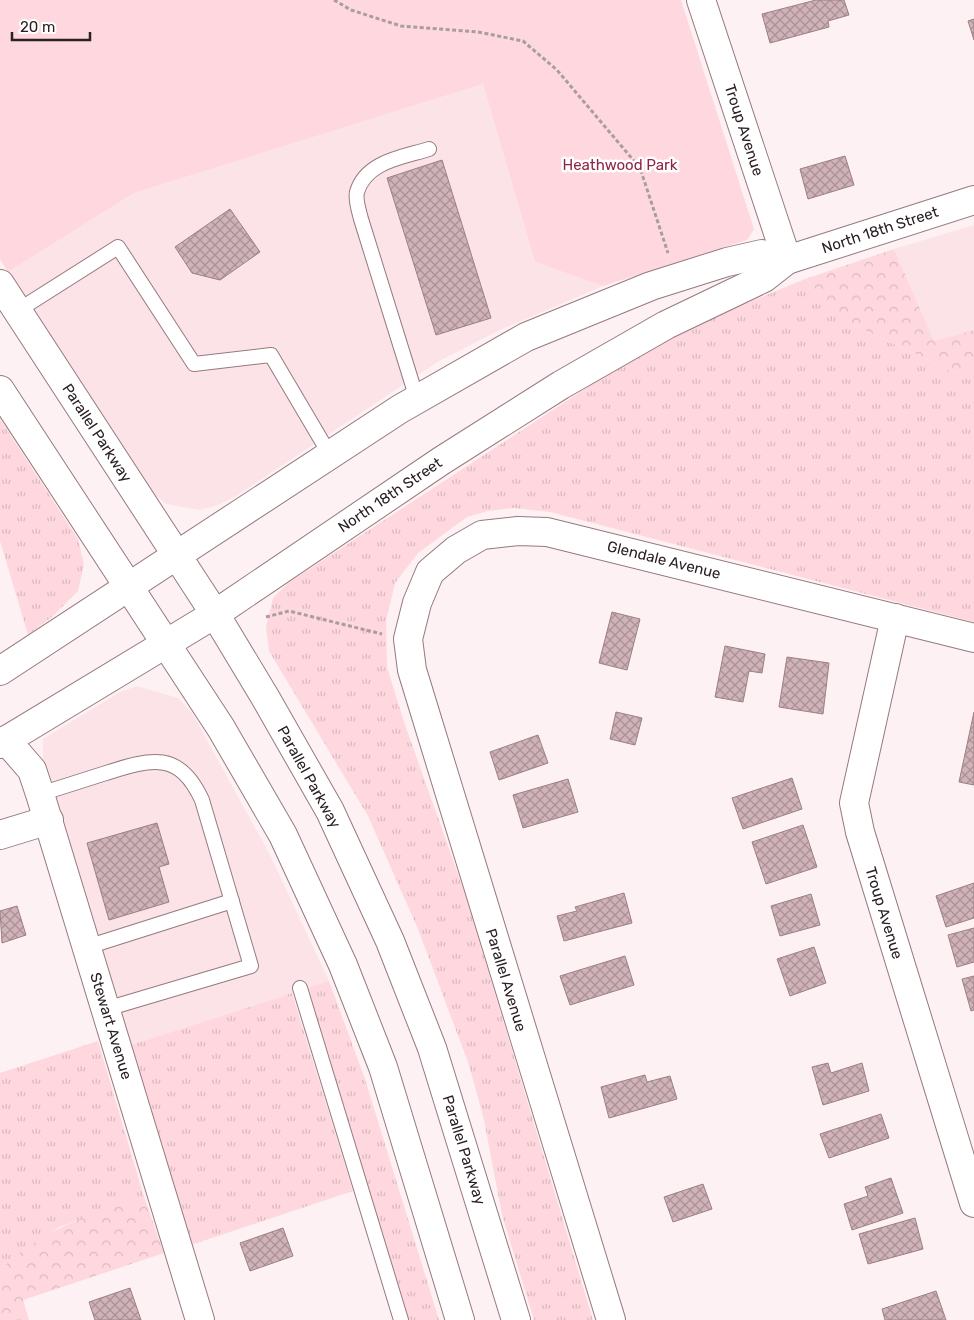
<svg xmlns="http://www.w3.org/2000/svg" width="974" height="1320" viewBox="0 0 974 1320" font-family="Rubik,sans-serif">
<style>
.built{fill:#fbe3e7}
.grass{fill:url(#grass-tufts)}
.forest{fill:url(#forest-crowns)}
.park{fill:#fed8de}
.building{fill:url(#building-cross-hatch);stroke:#9b8084}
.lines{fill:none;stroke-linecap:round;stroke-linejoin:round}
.service-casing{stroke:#957a7e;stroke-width:16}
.minor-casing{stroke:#957a7e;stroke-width:30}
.secondary-casing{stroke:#957a7e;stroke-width:30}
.path{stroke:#a99d9f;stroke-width:3;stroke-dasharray:4 2.5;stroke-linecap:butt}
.service{stroke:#fff;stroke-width:14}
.minor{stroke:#fff;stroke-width:28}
.secondary{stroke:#fff;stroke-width:28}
.labels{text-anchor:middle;stroke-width:5;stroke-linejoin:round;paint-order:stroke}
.street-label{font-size:15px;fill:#2b2122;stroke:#fff}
.park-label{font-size:15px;fill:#8d2545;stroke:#fff}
</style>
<defs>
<pattern id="grass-tufts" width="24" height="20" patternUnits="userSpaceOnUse" patternTransform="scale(1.25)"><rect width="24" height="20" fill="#fed8de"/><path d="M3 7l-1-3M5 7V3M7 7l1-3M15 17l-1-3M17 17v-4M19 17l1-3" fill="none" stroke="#dab9be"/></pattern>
<pattern id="forest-crowns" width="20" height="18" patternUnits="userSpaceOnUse" patternTransform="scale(1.25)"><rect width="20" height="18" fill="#fed8de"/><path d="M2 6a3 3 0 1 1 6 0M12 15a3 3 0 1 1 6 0" fill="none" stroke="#dab9be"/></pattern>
<pattern id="building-cross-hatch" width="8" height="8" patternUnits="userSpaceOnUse" patternTransform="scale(1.25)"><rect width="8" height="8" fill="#d0b3b8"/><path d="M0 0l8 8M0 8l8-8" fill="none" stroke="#a99195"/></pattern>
</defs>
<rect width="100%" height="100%" fill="#fef1f3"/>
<g class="built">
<path d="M 483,84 L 535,262 L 603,286 L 502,329 L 439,361 L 236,496 L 218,505 L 200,510 L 166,504 L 149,489 L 8,272 L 134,193 Z"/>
<path d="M 974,225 L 974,330 L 934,341 L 894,249 Z"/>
<path d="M 137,686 L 178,698 L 192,713 L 270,855 L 329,981 L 131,1045 L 43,762 L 43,739 L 120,692 Z"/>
</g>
<g class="grass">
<path d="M 805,279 L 850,323 L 953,372 L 974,374 L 974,622 L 550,512 L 514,508 L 488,511 L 467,517 L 418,553 L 395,583 L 386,621 L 387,667 L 404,722 L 465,894 L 593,1320 L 534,1320 L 502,1215 L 484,1120 L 469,1065 L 418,929 L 368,816 L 269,651 L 266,627 L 273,598 L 288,583 L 620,366 L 696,324 Z"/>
<path d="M 0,419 L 78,539 L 84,565 L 78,591 L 53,616 L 28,635 L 0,541 Z"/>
<path d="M 329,981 L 365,1079 L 439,1320 L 408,1320 L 308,988 Z"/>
<path d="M 292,993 L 353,1191 L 191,1245 L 131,1045 Z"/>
<path d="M 98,1041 L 144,1197 L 59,1227 L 0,1271 L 0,1073 Z"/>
</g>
<g class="forest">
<path d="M 894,249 L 934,341 L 974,330 L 974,374 L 953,372 L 850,323 L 805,279 Z"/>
<path d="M 144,1197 L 164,1253 L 23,1300 L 29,1320 L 0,1320 L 0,1271 C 41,1228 89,1216 144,1197 Z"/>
</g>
<path class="park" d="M 0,0 L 681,0 L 754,229 L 747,240 L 603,286 L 535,262 L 483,84 L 134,193 L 8,272 L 0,259 Z"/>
<g class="building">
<path d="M 816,0 L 844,0 L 849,15 L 828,21 L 829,27 L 770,43 L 762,14 Z"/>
<path d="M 974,19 L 974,40 L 968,21 Z"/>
<path d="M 845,156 L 854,185 L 808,199 L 800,169 Z"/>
<path d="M 442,160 L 491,318 L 436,335 L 387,178 Z"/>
<path d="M 230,209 L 260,252 L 220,280 L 192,273 L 175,247 Z"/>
<path d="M 612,612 L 640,619 L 627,670 L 599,663 Z"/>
<path d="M 725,646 L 765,654 L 762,673 L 749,671 L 743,702 L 715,697 Z"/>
<path d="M 787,657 L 829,663 L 823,714 L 779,707 Z"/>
<path d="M 616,712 L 642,718 L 635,745 L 610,739 Z"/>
<path d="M 974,712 L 974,785 L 959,782 Z"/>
<path d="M 538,735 L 548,763 L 499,780 L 490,752 Z"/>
<path d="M 792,778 L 802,809 L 743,829 L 732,798 Z"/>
<path d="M 568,779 L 578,812 L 523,828 L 513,795 Z"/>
<path d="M 157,823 L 169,864 L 159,867 L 169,902 L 109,920 L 87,843 Z"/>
<path d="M 803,825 L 817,867 L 766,884 L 752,842 Z"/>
<path d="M 974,883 L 974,918 L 946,927 L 936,896 Z"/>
<path d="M 624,893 L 632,923 L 564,941 L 557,916 L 577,911 L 575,907 Z"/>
<path d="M 811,894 L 820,925 L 780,936 L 771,906 Z"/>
<path d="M 17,906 L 26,935 L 2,943 L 0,911 Z"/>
<path d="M 974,928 L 974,962 L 957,967 L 948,935 Z"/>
<path d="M 814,947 L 826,983 L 790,996 L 777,959 Z"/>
<path d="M 625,956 L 634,985 L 570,1005 L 560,976 Z"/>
<path d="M 974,976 L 974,1010 L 971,1011 L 962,979 Z"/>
<path d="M 828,1063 L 831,1073 L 862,1063 L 869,1091 L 823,1105 L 812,1067 Z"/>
<path d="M 645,1075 L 647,1082 L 670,1076 L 677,1099 L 609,1118 L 601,1087 Z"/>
<path d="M 881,1114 L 889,1138 L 829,1158 L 820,1134 Z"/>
<path d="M 891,1178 L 903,1213 L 852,1230 L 844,1204 L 868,1196 L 865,1187 Z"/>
<path d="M 703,1184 L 712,1209 L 673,1222 L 664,1197 Z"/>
<path d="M 915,1218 L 923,1249 L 868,1264 L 859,1234 Z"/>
<path d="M 283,1228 L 293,1256 L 250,1271 L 240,1243 Z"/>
<path d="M 130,1288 L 141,1320 L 95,1320 L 89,1302 Z"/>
<path d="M 936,1291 L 946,1320 L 885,1320 L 882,1309 Z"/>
</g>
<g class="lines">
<g class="service-casing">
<g id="service">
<path d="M 17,311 L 118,247 L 194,364 L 271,355 L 330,455"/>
<path d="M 417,399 L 361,219 C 359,211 355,199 357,192 C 366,161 404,157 429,149"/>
<path d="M 40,794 C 62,787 84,780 106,773 C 151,759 179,750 202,800 L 251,966 L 106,1009"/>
<path d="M 87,947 L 232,901"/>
<path d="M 300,988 L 401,1320"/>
</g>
</g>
<g class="minor-casing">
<g id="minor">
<path d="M 701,0 L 787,260"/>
<path d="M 895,618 L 854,803 L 860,832 L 974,1203"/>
<path d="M 6,740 L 32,770 L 40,794 L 200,1320"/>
<path d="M 0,835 L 49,820"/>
<path d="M 611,1320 L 412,670 L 408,639 L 417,603 L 430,572 L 456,550 L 482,535 L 518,531 L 547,532 L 974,638"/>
</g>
</g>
<g class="secondary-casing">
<g id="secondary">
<path d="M 0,284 L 215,614 L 265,697 L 330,811 L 390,941 L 432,1048 L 516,1320"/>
<path d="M 0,390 L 221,728 L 283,835 L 343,965 L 383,1067 L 460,1320"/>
<path d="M 0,671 L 400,409 L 526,337 L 651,286 L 727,262 L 762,254 L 787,260"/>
<path d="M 0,744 L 215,614 L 441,461 L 561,385 L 666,325 L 764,278 L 787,260 L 974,200"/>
</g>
</g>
<g class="path">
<path d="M 334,0 L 351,10 L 401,26 L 478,32 L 523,41 L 557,70 L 640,168 L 668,253"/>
<path d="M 266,617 L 289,611 L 382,634"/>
</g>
<use href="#service" class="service"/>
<use href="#minor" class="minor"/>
<use href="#secondary" class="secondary"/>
</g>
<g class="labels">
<g class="street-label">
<text transform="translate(744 130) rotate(72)" y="5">Troup Avenue</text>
<text transform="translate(880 230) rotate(-18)" y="5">North 18th Street</text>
<text transform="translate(97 433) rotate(57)" y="5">Parallel Parkway</text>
<text transform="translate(390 495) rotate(-34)" y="5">North 18th Street</text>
<text transform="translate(664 560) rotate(14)" y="5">Glendale Avenue</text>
<text transform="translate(309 777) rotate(61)" y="5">Parallel Parkway</text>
<text transform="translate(884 913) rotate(73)" y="5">Troup Avenue</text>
<text transform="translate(506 980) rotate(73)" y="5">Parallel Avenue</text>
<text transform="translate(111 1026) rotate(73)" y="5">Stewart Avenue</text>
<text transform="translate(464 1150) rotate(73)" y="5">Parallel Parkway</text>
</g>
<g class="park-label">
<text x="620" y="170">Heathwood Park</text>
</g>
</g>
<path d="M12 32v8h78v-8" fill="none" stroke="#2b2122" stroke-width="2.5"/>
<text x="20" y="32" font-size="15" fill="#2b2122" stroke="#ffffff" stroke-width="4" paint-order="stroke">20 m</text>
</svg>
